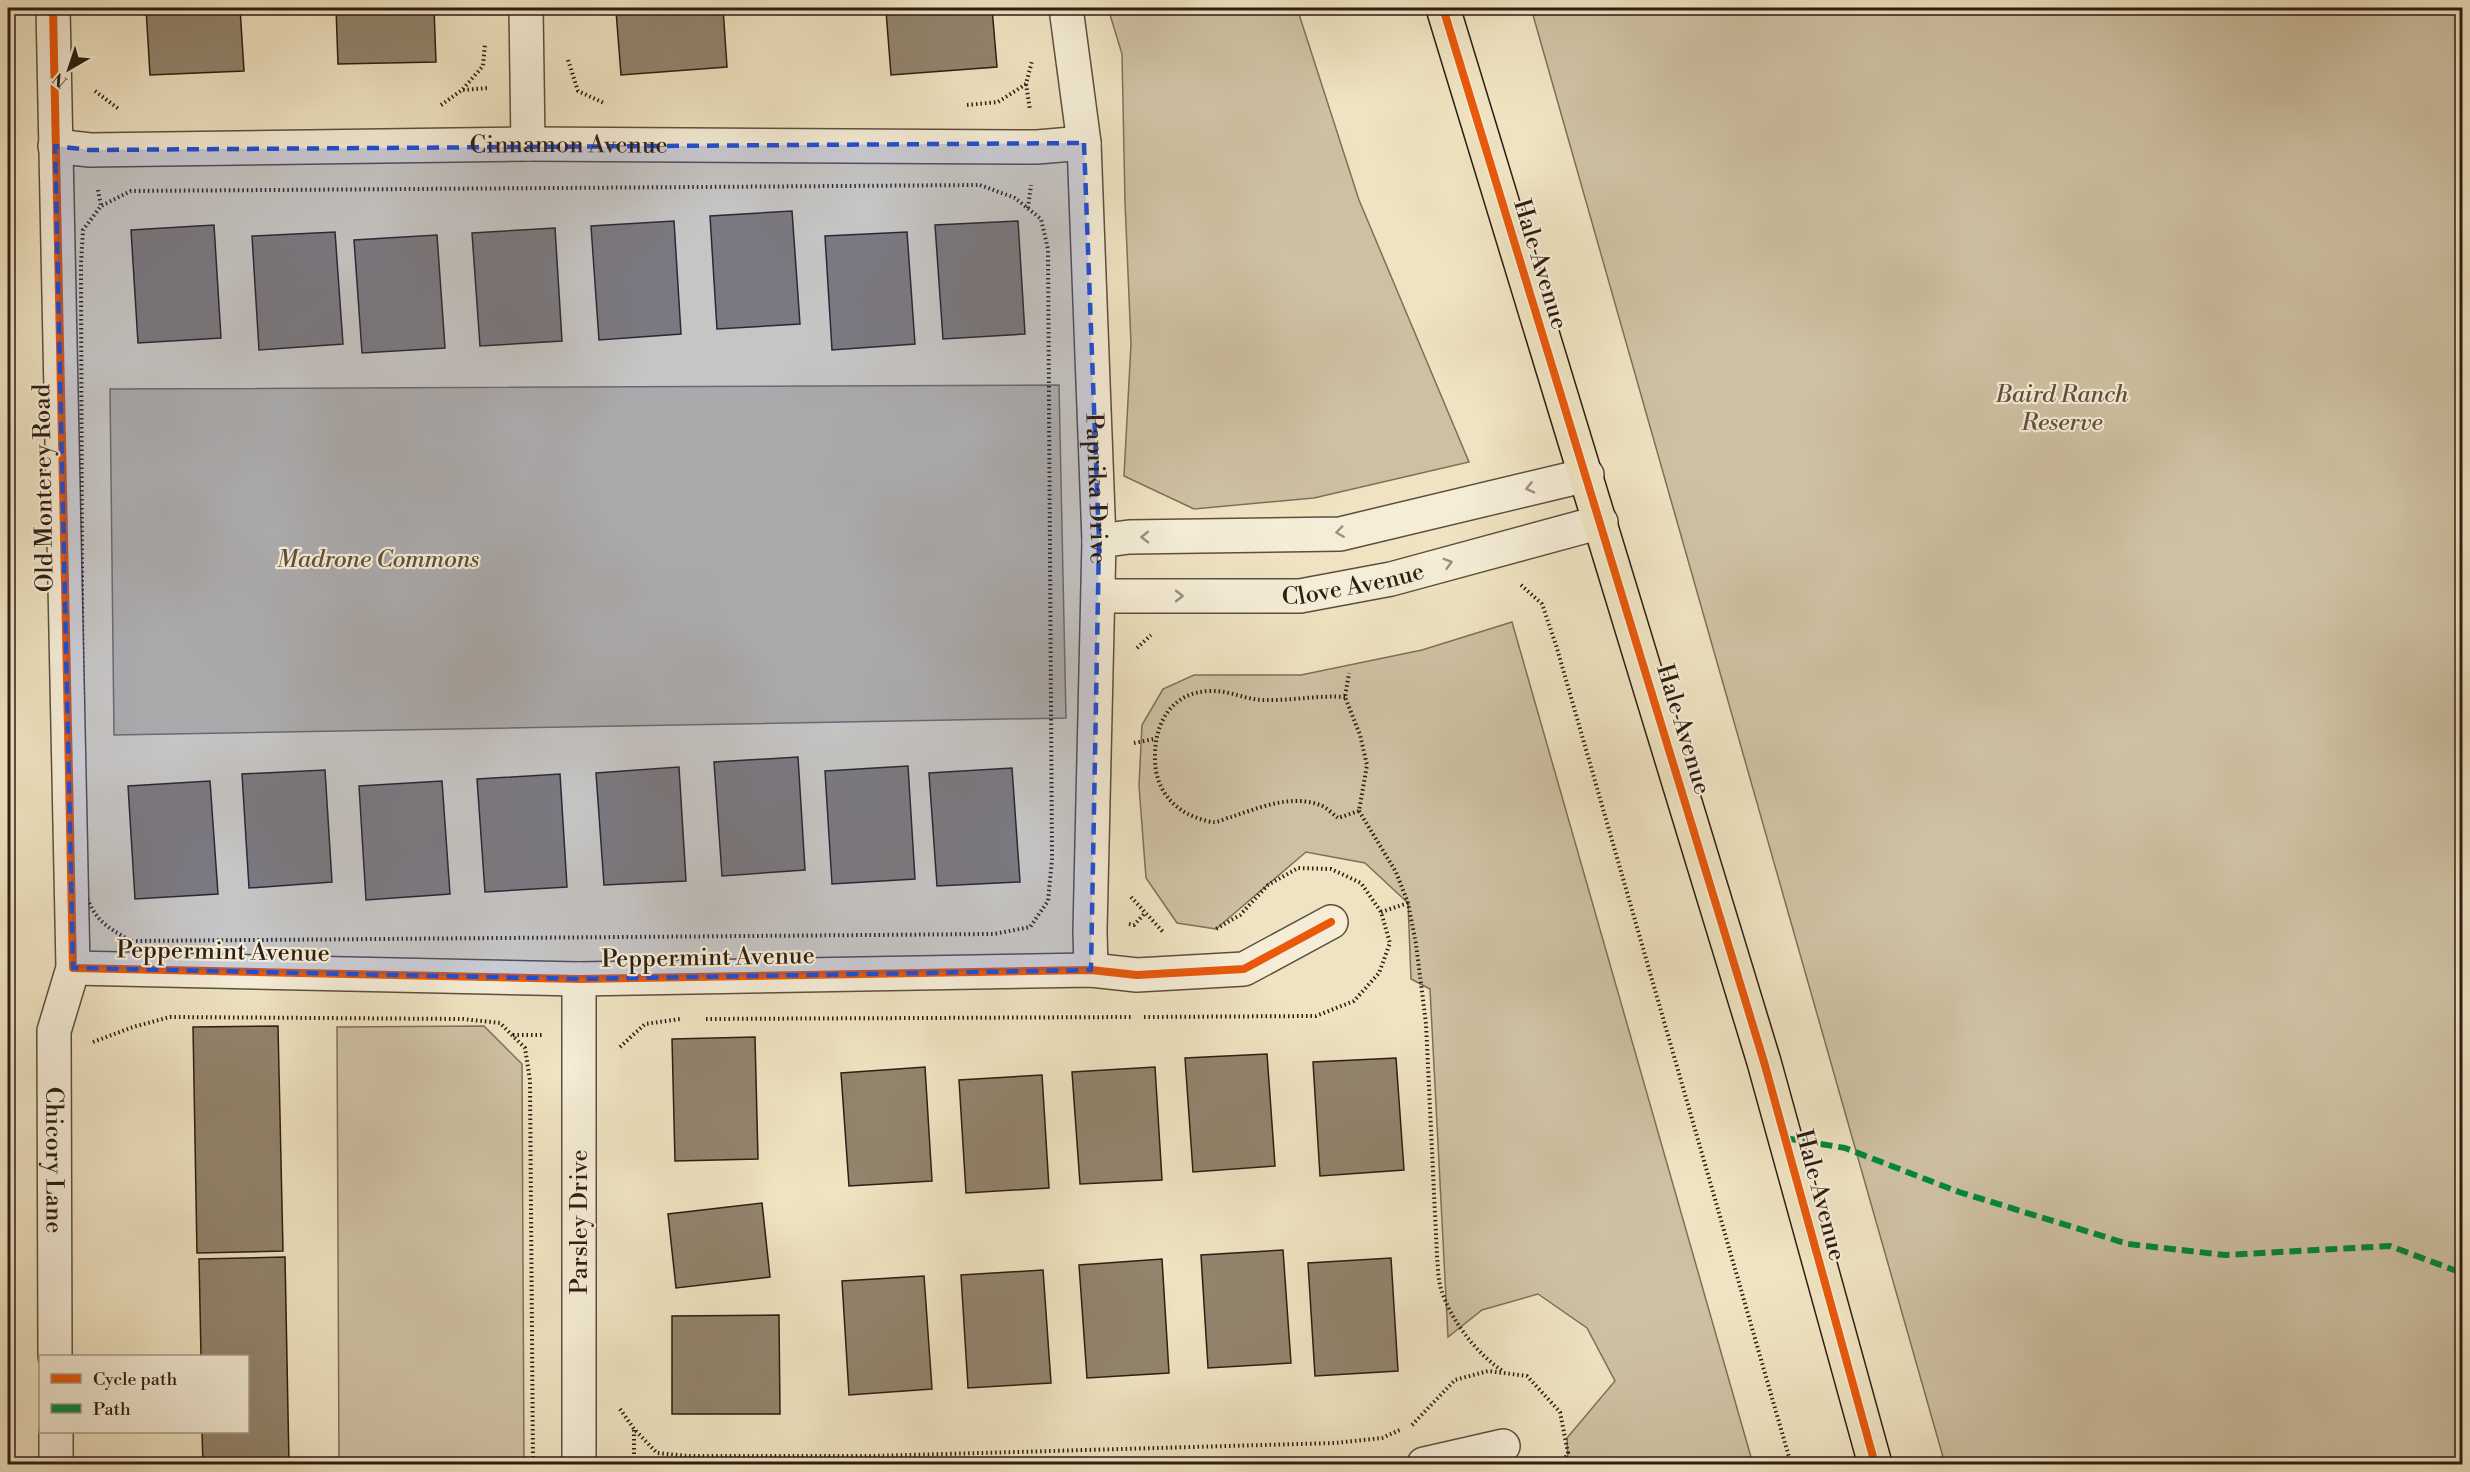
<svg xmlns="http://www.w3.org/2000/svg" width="2470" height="1472" viewBox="0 0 2470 1472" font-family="'Libre Bodoni',serif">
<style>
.green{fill:#cec1a3;stroke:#7e6f5b;stroke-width:1.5}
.building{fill:#92846d;stroke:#2e1d13;stroke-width:1.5}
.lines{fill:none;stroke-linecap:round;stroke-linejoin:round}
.minor-casing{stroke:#5e4e3e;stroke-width:36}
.major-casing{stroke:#2e1d13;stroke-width:36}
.path{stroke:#2e1d13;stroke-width:4;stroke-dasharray:1.5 3;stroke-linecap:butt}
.minor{stroke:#f5edd7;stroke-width:33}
.major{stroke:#efe3c1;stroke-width:33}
.quiet{stroke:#00873e;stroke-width:6;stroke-dasharray:12 6;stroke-linecap:butt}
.cycleway-casing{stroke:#f5edd7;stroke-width:11}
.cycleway{stroke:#e8590c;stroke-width:8}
.oneway{stroke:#9b8f7f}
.marked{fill:#1d4ed8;fill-opacity:0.2;stroke:#1d4ed8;stroke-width:4.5;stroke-dasharray:12 8;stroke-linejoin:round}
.labels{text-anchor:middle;stroke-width:4.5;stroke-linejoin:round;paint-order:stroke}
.street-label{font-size:24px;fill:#2e1d13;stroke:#f5edd7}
.park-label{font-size:24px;font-style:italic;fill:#5e4e3e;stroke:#f5edd7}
</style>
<rect width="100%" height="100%" fill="#efe3c1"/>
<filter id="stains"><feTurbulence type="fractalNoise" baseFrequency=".00333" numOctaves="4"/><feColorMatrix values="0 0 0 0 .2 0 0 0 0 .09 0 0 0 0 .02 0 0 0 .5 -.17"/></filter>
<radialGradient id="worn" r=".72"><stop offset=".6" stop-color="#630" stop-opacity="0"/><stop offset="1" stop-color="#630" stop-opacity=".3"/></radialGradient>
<g class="green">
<path d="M 1108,8 L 1297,8 L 1359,200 L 1469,462 L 1314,498 L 1194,509 L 1124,476 L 1131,344 L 1125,202 L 1122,54 Z"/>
<path d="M 1531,8 L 2462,8 L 2462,1464 L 1945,1464 Z"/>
<path d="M 1059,385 L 1066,718 L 114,735 L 110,389 Z"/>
<path d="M 1512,622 L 1753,1464 L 1568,1464 L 1567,1438 L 1615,1381 L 1587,1328 L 1538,1294 L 1482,1310 L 1448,1337 L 1430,989 L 1411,979 L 1408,903 L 1365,863 L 1306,852 L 1216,929 L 1177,923 L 1146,878 L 1139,786 L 1142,725 L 1163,689 L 1194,675 L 1301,675 L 1422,650 Z"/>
<path d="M 484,1026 L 522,1064 L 524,1464 L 339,1464 L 337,1027 Z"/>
</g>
<g class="building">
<path d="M 146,8 L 240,8 L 244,71 L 150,75 Z"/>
<path d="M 336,8 L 434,8 L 436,62 L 338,64 Z"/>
<path d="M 663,8 L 723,8 L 727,67 L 621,75 L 616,11 Z"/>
<path d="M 925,8 L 992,8 L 997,67 L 891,75 L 886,11 Z"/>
<path d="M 792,211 L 800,324 L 717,329 L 710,216 Z"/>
<path d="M 674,221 L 681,334 L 599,340 L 591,226 Z"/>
<path d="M 1018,221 L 1025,334 L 943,339 L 935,225 Z"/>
<path d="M 214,225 L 221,338 L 138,343 L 131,230 Z"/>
<path d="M 555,228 L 562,341 L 480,346 L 472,233 Z"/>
<path d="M 335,232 L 343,344 L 259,350 L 252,236 Z"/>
<path d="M 907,232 L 915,344 L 832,350 L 825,236 Z"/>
<path d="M 437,235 L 445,348 L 362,353 L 354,240 Z"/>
<path d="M 798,757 L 805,870 L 722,876 L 714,762 Z"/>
<path d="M 908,766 L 915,879 L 832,884 L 825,771 Z"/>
<path d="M 679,767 L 686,881 L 604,885 L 596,773 Z"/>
<path d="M 1012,768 L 1020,882 L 937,886 L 929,773 Z"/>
<path d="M 325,770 L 332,882 L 249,888 L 242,774 Z"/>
<path d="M 560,774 L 567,887 L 485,892 L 477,779 Z"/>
<path d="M 210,781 L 218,894 L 135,899 L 128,786 Z"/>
<path d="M 442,781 L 450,894 L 366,900 L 359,786 Z"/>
<path d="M 278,1026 L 283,1251 L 197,1253 L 193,1027 Z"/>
<path d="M 755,1037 L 758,1159 L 675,1161 L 672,1039 Z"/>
<path d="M 1267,1054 L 1275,1166 L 1193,1172 L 1185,1058 Z"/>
<path d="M 1396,1058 L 1404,1170 L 1320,1176 L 1313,1062 Z"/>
<path d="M 925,1067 L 932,1181 L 849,1186 L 841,1073 Z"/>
<path d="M 1155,1067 L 1162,1180 L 1080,1184 L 1072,1072 Z"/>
<path d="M 1042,1075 L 1049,1188 L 966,1193 L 959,1080 Z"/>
<path d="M 762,1203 L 770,1277 L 676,1288 L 668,1214 Z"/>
<path d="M 1283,1250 L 1291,1363 L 1208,1368 L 1201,1255 Z"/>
<path d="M 285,1257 L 289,1464 L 203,1464 L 202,1432 L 248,1432 L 248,1356 L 201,1356 L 199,1259 Z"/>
<path d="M 1391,1258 L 1398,1371 L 1315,1376 L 1308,1263 Z"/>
<path d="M 1162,1259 L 1169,1373 L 1087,1378 L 1079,1265 Z"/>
<path d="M 1043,1270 L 1051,1383 L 968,1388 L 961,1275 Z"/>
<path d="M 924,1276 L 932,1389 L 849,1395 L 842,1281 Z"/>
<path d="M 779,1315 L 780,1414 L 672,1414 L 672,1316 Z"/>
</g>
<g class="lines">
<g class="minor-casing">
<g id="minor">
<path id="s1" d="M 53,8 L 73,968 L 54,1031 L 55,1356"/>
<path d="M 526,8 L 528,144"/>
<path id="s2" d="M 1066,8 L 1084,143 L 1099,541 L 1090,931 L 1091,970"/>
<path id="s3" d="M 55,146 L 90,150 L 528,144 L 1037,147 L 1084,143"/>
<path d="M 1099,541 L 1129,537 L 1340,534 L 1587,475"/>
<path id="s4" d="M 1099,596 L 1300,596 L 1391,579 L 1601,522"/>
<path d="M 73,968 L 579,979 L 1091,970 L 1137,975 L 1244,969 L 1331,922"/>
<path d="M 56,1432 L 56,1464"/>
<path d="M 579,1464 L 579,979"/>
<path d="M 1424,1464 L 1503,1446"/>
</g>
</g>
<g class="major-casing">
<path id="major" d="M 1443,8 L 1764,1062 L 1875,1464"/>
</g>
<g class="path">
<path d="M 568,60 L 578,91 L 604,103"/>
<path d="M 1026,84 L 1030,110"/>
<path d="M 463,90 L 488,88"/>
<path d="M 95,91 L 120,110"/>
<path d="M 441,105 L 462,90 L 483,66 L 485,44"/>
<path d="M 967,105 L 998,102 L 1026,84 L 1032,61"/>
<path d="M 980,185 L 1015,198 L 1041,219 L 1048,249 L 1052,859 L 1048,901 L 1030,927 L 994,934 L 131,941 C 102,924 96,921 83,889 L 81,264 L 83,230 L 101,206 L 131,191 Z"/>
<path d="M 98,190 L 101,206"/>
<path d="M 1028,208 L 1031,185"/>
<path d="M 1521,585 L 1542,604 L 1556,645 L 1791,1464"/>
<path d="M 1137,648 L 1151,635"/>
<path d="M 1345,697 C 1318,695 1291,701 1264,700 C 1246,700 1229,690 1210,691 C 1171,692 1154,724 1155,759 C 1155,783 1167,803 1188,814 C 1194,817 1207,822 1214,822 C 1219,822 1226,818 1231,817 C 1259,808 1290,794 1320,805 C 1326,807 1333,814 1338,818 L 1359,811 L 1367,765 L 1360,735 L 1345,697 L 1349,673"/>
<path d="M 1134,743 L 1154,739"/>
<path d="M 1359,811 L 1396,872 L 1408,903 L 1416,944 L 1426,1024 L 1437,1256 C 1438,1267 1438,1279 1441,1289 C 1451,1321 1477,1354 1504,1372"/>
<path d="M 1131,897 L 1164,933"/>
<path d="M 1381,912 L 1408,903"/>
<path d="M 1129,924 L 1134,925 L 1145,913"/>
<path d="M 1144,1017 L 1316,1016 L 1354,1001 L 1379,973 L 1390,943 L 1381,912 L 1361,883 L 1331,869 L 1298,868 L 1268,885 L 1240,915 L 1216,929"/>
<path d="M 706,1019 L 1133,1017"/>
<path d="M 513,1035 L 542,1035"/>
<path d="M 93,1042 L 133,1027 L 170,1017 L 463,1019 L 500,1023 L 525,1048 L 530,1080 L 533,1464"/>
<path d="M 620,1047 L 645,1024 L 680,1019"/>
<path d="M 620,1409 L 634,1429 L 657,1453 L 688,1456 L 873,1456 L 1335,1443 L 1382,1438 L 1402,1429"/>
<path d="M 1412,1425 L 1455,1380 L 1488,1371 L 1527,1376 L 1560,1412 L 1568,1453 L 1562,1464"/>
<path d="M 634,1430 L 634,1464"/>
</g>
<use href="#minor" class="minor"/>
<use href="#major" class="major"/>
<path class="quiet" d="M 1785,1138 L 1845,1148 L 1959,1192 L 2128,1244 L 2225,1255 L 2390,1246 L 2462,1273"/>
<g class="cycleway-casing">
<g id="cycleway">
<path d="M 53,8 L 73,968 L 579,979 L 1091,970 L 1137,975 L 1244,969 L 1331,922"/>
<path d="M 1443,8 L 1764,1062 L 1875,1464"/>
</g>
</g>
<use href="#cycleway" class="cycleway"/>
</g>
<defs><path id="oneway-chevron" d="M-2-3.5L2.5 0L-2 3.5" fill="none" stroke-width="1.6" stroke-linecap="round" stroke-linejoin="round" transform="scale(1.5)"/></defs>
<g class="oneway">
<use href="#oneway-chevron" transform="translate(1530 488) rotate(167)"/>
<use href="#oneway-chevron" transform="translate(1340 532) rotate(172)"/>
<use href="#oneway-chevron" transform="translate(1145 537) rotate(179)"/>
<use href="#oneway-chevron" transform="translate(1448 563) rotate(-16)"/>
<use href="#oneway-chevron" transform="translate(1179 596)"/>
</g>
<path class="marked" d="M 1084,143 L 1099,541 L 1091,970 L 579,979 L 73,968 L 55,146 L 90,150 Z"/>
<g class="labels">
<g class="street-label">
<text dy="8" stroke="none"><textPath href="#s3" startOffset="514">Cinnamon Avenue</textPath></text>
<text transform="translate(1541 264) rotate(73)" y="8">Hale Avenue</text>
<text transform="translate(43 488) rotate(-91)" y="8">Old Monterey Road</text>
<text dy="8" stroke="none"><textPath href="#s2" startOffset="482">Paprika Drive</textPath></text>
<text dy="8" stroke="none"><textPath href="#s4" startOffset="255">Clove Avenue</textPath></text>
<text transform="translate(1684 729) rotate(73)" y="8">Hale Avenue</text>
<text transform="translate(223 951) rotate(1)" y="8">Peppermint Avenue</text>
<text transform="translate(708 957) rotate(-1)" y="8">Peppermint Avenue</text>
<text dy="8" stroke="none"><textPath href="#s1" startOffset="1155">Chicory Lane</textPath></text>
<text transform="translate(1821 1195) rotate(75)" y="8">Hale Avenue</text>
<text transform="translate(579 1222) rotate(-90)" y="8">Parsley Drive</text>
</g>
<g class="park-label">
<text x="2062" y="402">Baird Ranch<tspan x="2062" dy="28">Reserve</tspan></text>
<text x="378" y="567">Madrone Commons</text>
</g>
</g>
<rect width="2470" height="1472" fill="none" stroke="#efe3c1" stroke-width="30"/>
<rect x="9" y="9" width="2452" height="1454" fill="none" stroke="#2e1d13" stroke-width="3"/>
<rect x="15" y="15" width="2440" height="1442" fill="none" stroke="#2e1d13" stroke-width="1.5"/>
<rect x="39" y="1355" width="210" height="78" fill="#f5edd7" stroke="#a59a89" stroke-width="1.5"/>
<rect x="51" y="1374" width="30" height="9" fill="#e8590c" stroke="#a59a89" stroke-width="1.5"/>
<text x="93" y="1385" font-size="18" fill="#2e1d13">Cycle path</text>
<rect x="51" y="1404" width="30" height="9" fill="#00873e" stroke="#a59a89" stroke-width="1.5"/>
<text x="93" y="1415" font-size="18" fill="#2e1d13">Path</text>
<g transform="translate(69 69) rotate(219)" stroke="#f5edd7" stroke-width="4.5" paint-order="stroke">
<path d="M0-4.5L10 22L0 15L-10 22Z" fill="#2e1d13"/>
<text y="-9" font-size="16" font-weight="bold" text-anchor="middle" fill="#2e1d13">N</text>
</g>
<rect width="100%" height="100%" filter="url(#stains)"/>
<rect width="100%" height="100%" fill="url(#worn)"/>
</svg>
